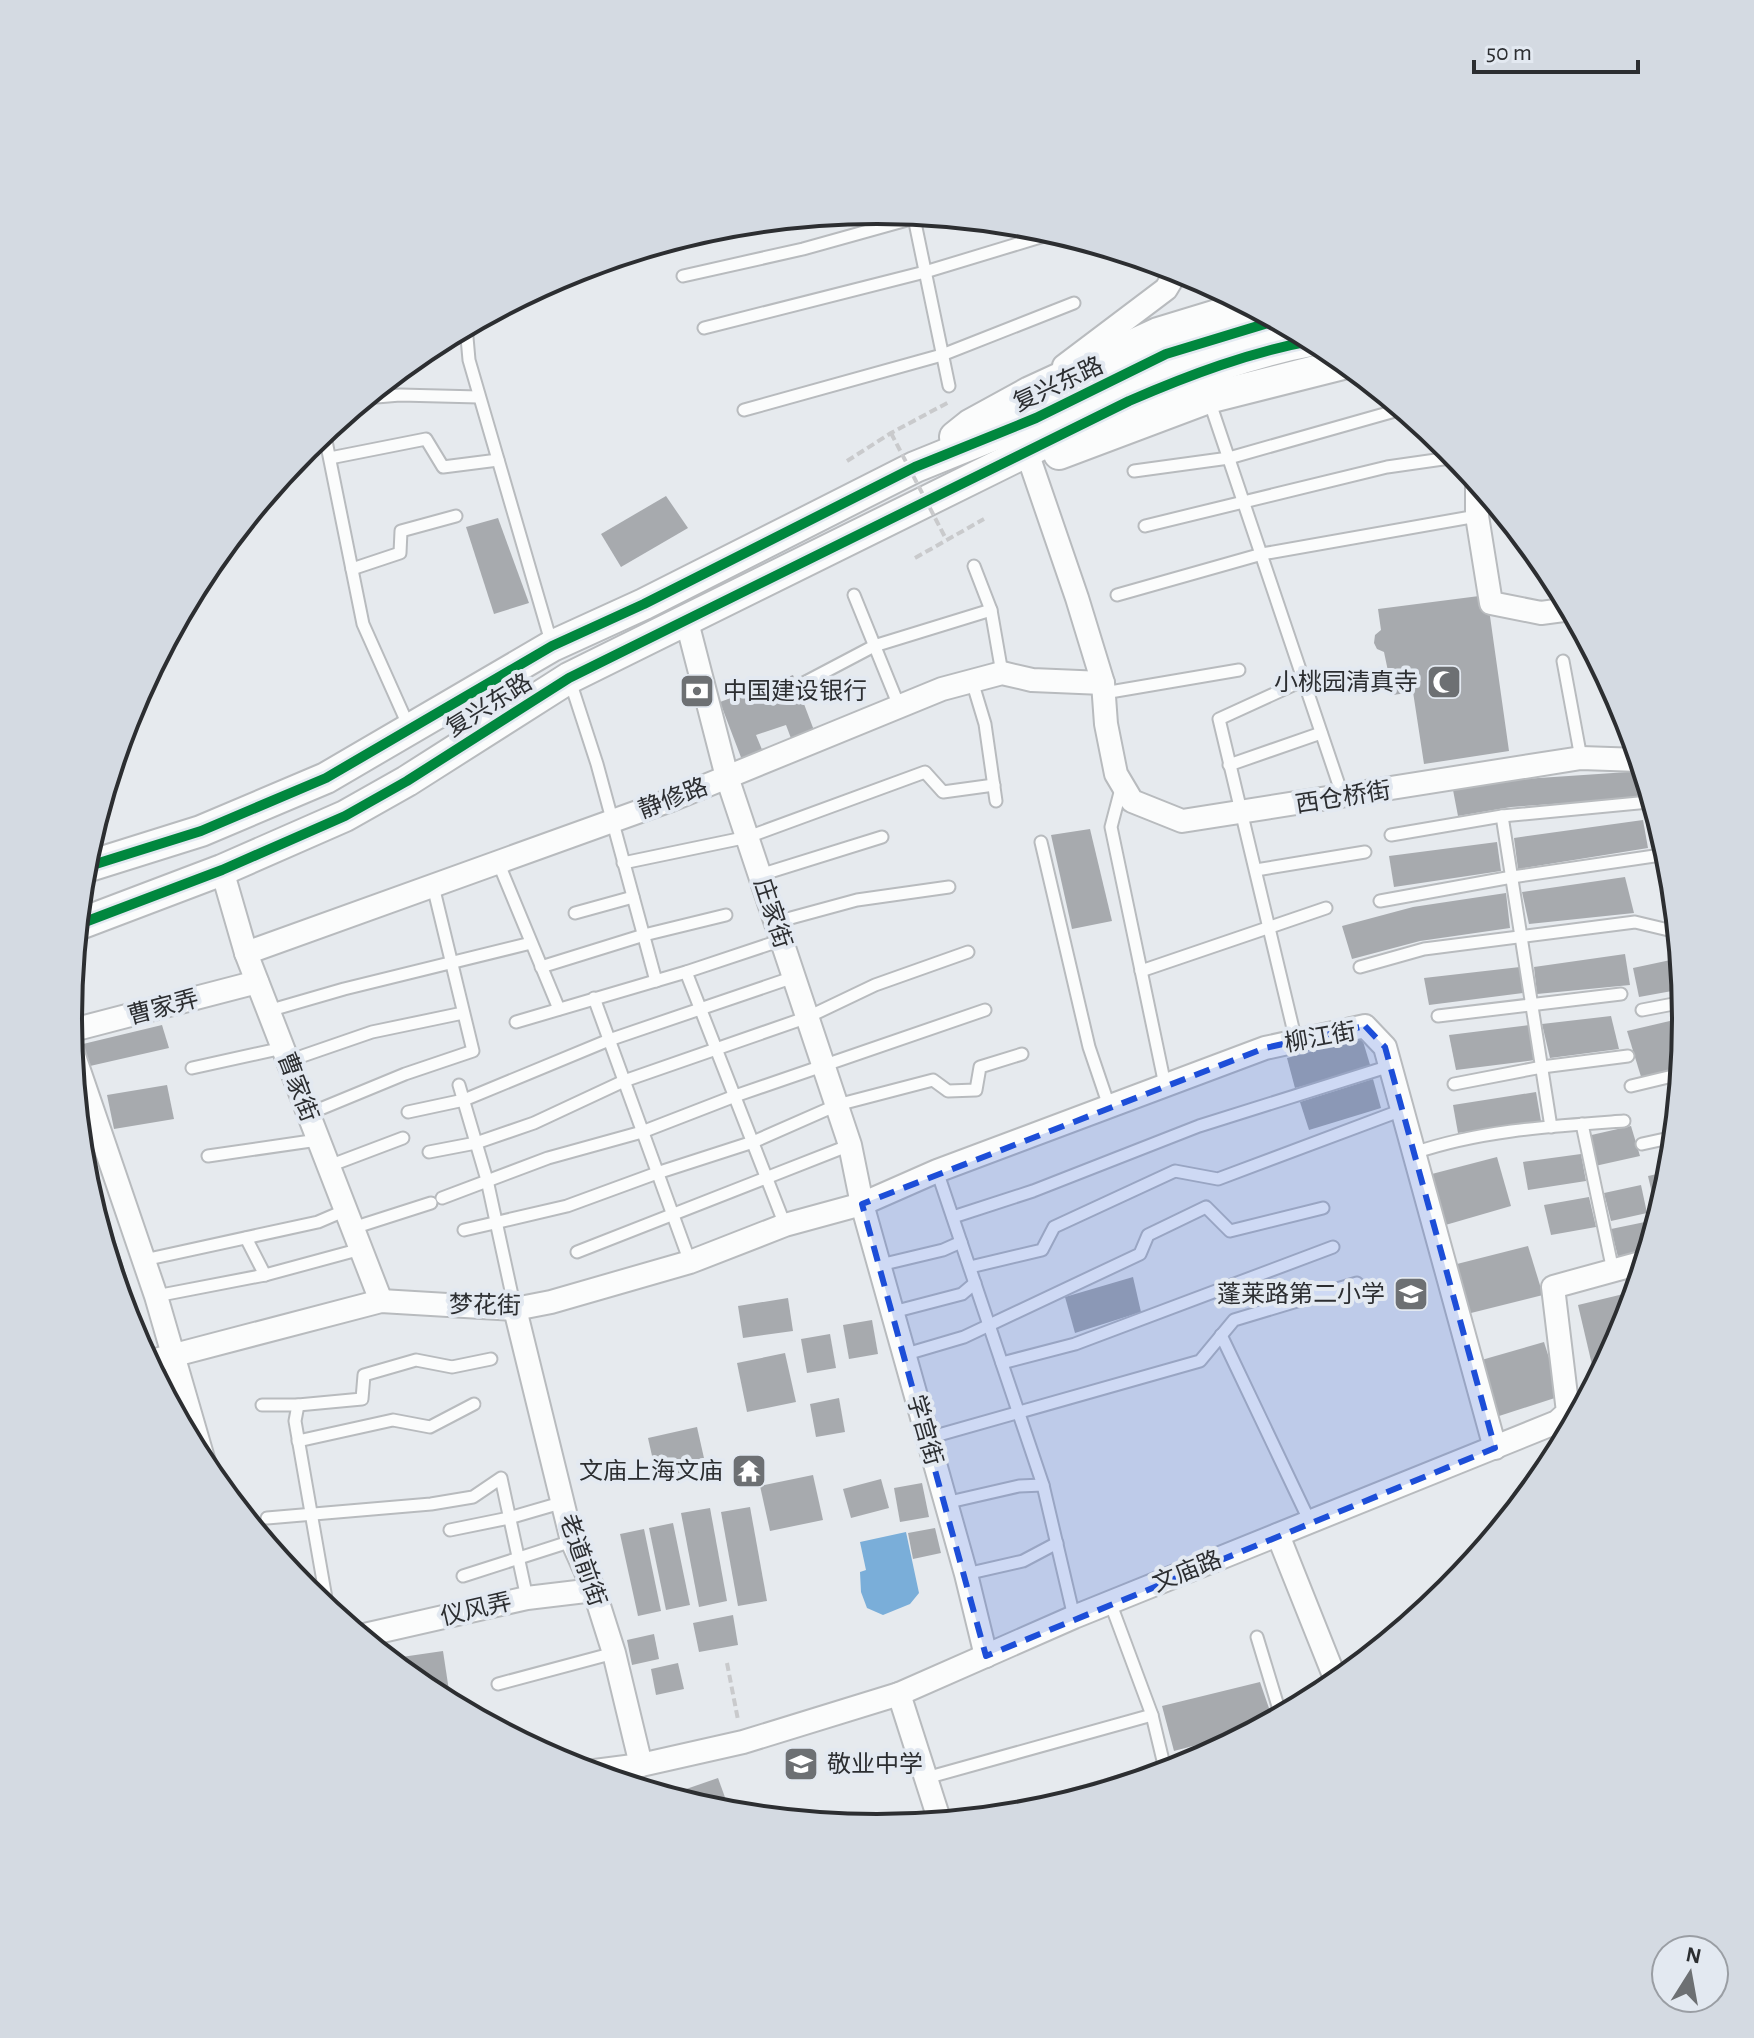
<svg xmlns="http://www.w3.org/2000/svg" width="1754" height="2038" viewBox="0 0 1754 2038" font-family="'Alegreya Sans','Noto Sans SC',sans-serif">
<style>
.water{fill:#7aaed9}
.building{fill:#a7aaae}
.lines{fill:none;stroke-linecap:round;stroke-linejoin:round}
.lane-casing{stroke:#b8bbbe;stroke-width:15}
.street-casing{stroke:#b8bbbe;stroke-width:26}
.secondary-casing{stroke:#b8bbbe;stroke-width:34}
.path{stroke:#c9cacc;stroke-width:4;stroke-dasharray:8 4;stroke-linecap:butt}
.lane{stroke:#fbfcfc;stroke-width:11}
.street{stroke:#fbfcfc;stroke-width:22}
.secondary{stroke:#fbfcfc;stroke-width:30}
.path-bridge{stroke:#c9cacc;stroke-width:4;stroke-dasharray:8 4;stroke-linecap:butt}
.cycleway-casing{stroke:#e3e9f1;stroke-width:15}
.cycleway{stroke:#00873e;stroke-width:10}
.marked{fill:#1d4ed8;fill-opacity:0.2;stroke:#1d4ed8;stroke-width:6;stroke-dasharray:16 10;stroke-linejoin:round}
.labels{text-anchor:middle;stroke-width:8;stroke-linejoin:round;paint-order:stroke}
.street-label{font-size:24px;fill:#2c2e31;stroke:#e3e9f1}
.poi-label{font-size:24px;fill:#2c2e31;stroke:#e3e9f1;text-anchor:end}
.rim{fill:none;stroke:#2c2e31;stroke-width:4}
</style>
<rect width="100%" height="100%" fill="#e6eaee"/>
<path class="water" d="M 906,1532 L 919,1593 L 910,1604 L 883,1615 L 867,1608 L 861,1592 L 860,1572 L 866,1570 L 860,1542 Z"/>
<g class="building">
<path d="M 666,496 L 688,528 L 621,567 L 601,534 Z"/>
<path d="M 498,518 L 529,603 L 494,614 L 466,527 Z"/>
<path d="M 1487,595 L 1509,751 L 1424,764 L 1413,692 L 1393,695 L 1384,652 L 1377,649 L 1374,643 L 1375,635 L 1381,630 L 1378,609 Z"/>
<path d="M 793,675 L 815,733 L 792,741 L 786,725 L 756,735 L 763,752 L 742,760 L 720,702 Z"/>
<path d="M 1643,771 L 1651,797 L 1511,807 L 1458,816 L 1453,790 L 1510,780 Z"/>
<path d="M 1643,820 L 1648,848 L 1518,869 L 1514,838 Z"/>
<path d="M 1090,829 L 1112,921 L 1072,929 L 1051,835 Z"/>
<path d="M 1497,842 L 1501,871 L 1394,887 L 1389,856 Z"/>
<path d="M 1625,877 L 1634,913 L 1529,924 L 1522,892 Z"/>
<path d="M 1506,893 L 1510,928 L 1420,941 L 1352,959 L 1342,926 L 1413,907 Z"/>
<path d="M 1625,954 L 1630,985 L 1537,994 L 1534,967 Z"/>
<path d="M 1680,958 L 1683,989 L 1639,997 L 1633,968 Z"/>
<path d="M 1520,967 L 1523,993 L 1429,1005 L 1424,978 Z"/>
<path d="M 1611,1016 L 1619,1049 L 1550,1058 L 1542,1024 Z"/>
<path d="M 1674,1020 L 1683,1050 L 1681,1069 L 1642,1080 L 1627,1031 Z"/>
<path d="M 162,1025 L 169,1048 L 90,1066 L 83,1044 Z"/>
<path d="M 1529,1025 L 1535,1060 L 1456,1070 L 1449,1035 Z"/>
<path d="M 1362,1038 L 1371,1068 L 1295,1088 L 1287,1058 Z"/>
<path d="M 1373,1079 L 1381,1108 L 1309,1130 L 1300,1102 Z"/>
<path d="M 167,1085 L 174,1119 L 114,1129 L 107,1095 Z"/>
<path d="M 1536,1092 L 1541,1121 L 1458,1133 L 1453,1105 Z"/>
<path d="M 1631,1126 L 1640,1156 L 1595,1166 L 1587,1136 Z"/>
<path d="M 79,1129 L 80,1129 L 145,1334 L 134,1337 L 129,1328 L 83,1176 Z"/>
<path d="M 1581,1154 L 1586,1181 L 1528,1190 L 1523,1162 Z"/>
<path d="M 1497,1157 L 1511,1206 L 1442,1226 L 1428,1175 Z"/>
<path d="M 1671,1171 L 1670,1177 L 1658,1219 L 1648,1176 Z"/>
<path d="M 1641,1185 L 1647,1213 L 1611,1221 L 1604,1193 Z"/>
<path d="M 1589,1197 L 1596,1227 L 1551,1235 L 1544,1205 Z"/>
<path d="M 1645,1222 L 1650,1243 L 1648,1251 L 1618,1257 L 1611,1229 Z"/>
<path d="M 1528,1246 L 1543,1295 L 1467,1314 L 1453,1265 Z"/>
<path d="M 1133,1277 L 1141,1312 L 1075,1333 L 1065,1297 Z"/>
<path d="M 1636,1291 L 1624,1329 L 1596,1382 L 1578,1305 Z"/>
<path d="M 788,1298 L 793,1331 L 743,1338 L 738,1306 Z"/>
<path d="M 872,1320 L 878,1354 L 849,1359 L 843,1325 Z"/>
<path d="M 830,1334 L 836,1368 L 807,1373 L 801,1339 Z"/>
<path d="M 1544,1342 L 1561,1396 L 1496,1417 L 1478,1361 Z"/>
<path d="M 785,1353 L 796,1402 L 747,1412 L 737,1363 Z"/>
<path d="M 167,1379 L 180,1420 L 178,1420 L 158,1382 Z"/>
<path d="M 839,1398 L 845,1432 L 816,1437 L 810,1404 Z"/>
<path d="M 697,1427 L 706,1467 L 657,1478 L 648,1438 Z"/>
<path d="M 813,1475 L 823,1520 L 770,1531 L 760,1486 Z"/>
<path d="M 881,1479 L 889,1508 L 851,1518 L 843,1489 Z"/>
<path d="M 922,1483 L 929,1517 L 900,1522 L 894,1488 Z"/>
<path d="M 750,1507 L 767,1601 L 738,1606 L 721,1512 Z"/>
<path d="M 710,1508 L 727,1601 L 699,1607 L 681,1513 Z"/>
<path d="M 673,1523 L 690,1605 L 666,1610 L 649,1528 Z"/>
<path d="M 935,1528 L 941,1553 L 913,1559 L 908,1533 Z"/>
<path d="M 644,1529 L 661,1611 L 638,1616 L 620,1534 Z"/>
<path d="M 733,1615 L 738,1645 L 699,1652 L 693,1623 Z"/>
<path d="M 654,1634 L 659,1659 L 632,1665 L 627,1640 Z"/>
<path d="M 443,1651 L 451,1704 L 427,1691 L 388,1659 Z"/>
<path d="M 678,1663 L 684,1689 L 656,1695 L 651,1669 Z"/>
<path d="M 1260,1682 L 1273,1720 L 1257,1729 L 1174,1751 L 1162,1706 Z"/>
<path d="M 718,1778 L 731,1814 L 666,1796 Z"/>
</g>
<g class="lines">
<g class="lane-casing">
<g id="lane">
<path d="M 913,213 L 949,386"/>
<path d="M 683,276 L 803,249 L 925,215"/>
<path d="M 466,326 L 469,360 L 552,645"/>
<path d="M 704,328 L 925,272 L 1057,232"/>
<path d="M 445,337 L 466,334"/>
<path d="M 365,398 L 400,395 L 479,397"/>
<path d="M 1209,400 L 1343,797"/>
<path d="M 744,410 L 942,355 L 1074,303"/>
<path d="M 324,431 L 363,624 L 409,727"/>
<path d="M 330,458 L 426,439 L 443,467 L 498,460"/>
<path d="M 1134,471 L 1229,458 L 1402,409"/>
<path d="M 1145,526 L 1387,467 L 1457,457"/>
<path d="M 974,566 L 991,610 L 1002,673"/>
<path d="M 352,569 L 400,553 L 401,531 L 456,516"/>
<path d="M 854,595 L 899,706"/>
<path d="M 1117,595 L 1262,554 L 1477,516"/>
<path d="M 1563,661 L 1581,758"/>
<path d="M 570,681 L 597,764 L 656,981"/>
<path d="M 972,681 L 985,724 L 996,801"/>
<path d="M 798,686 L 874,646 L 991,610"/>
<path d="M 1104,693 L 1239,670"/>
<path d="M 1229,765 L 1321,733"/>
<path d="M 1122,785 L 1111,827 L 1165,1085"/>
<path d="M 1502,816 L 1551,1127"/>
<path d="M 1391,835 L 1502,816 L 1649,802"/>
<path d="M 1041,842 L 1089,1047 L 1109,1106"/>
<path d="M 498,862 L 559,1009"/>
<path d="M 623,863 L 748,837 L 925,772 L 943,792 L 994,785"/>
<path d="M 1256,870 L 1365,852"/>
<path d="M 760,875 L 882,837"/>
<path d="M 1380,901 L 1512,877 L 1668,854"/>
<path d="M 575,913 L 633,897"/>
<path d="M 776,922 L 857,900 L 949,887"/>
<path d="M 541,967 L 644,935 L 726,915"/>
<path d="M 1360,967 L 1424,949 L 1635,922 L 1677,932"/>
<path d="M 1141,971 L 1326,908"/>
<path d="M 686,972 L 785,1225"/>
<path d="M 594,998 L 690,1262"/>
<path d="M 1642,1010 L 1684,1002"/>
<path d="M 268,1011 L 344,989 L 531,943"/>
<path d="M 1438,1016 L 1621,994"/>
<path d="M 516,1022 L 686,972 L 782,940"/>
<path d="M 1296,1041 L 1219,719 L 1304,680"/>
<path d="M 288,1061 L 372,1032 L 463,1013"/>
<path d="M 192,1068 L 283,1048"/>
<path d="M 1454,1084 L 1542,1067 L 1628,1056"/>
<path d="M 459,1085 L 487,1180 L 515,1309"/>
<path d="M 1631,1086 L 1681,1074"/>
<path d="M 408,1112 L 464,1100 L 609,1040 L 794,977"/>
<path d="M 308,1114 L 405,1074 L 473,1051 L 433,886"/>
<path d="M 1582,1124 L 1613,1271"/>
<path d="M 1642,1144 L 1674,1137"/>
<path d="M 429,1152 L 476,1143 L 534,1123 L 624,1081 L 808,1017 L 875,985 L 968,952"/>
<path d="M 1414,1153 C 1481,1130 1554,1126 1624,1121"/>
<path d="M 208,1156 L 318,1140"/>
<path d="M 329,1166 L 403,1138"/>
<path d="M 937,1171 L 1043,1485 L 1074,1617"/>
<path d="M 442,1198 L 548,1158 L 642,1132 L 735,1096 L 985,1010"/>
<path d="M 953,1217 L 1033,1191 L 1199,1126 L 1390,1066"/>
<path d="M 353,1228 L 431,1203"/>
<path d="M 464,1230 L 567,1206 L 657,1173 L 753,1142 L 837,1105 L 933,1080 L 948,1091 L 976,1090 L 980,1067 L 1022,1054"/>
<path d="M 246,1238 L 265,1275"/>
<path d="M 577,1252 L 850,1145"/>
<path d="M 144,1260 L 318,1222 L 346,1210"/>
<path d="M 880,1265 L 943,1250 L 961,1242"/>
<path d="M 970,1267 L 1042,1250 L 1054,1227 L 1175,1171 L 1218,1179 L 1402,1110"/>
<path d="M 156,1296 L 265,1275 L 361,1249"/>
<path d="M 893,1312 L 962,1294 L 975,1283"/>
<path d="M 1221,1335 L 1310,1522"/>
<path d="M 903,1355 L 964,1337 L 1140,1254 L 1148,1235 L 1206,1207 L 1230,1231 L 1323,1208"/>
<path d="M 1002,1363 L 1075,1344 L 1333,1247"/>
<path d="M 262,1405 L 298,1405 L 362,1399 L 364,1375 L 416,1360 L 452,1367 L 491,1359"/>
<path d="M 298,1405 L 295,1421 L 327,1604"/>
<path d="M 928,1438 L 1200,1361 L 1234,1320 L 1357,1283"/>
<path d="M 298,1441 L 393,1420 L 430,1427 L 474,1404"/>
<path d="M 945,1503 L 1019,1486 L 1043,1485"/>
<path d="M 267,1518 L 431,1504 L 473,1497 L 501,1478 L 527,1598"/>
<path d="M 450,1530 L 509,1518 L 564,1502"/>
<path d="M 966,1574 L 1023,1561 L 1057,1543"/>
<path d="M 463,1576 L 572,1541"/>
<path d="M 1110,1602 L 1152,1715 L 1166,1773"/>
<path d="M 1257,1637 L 1281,1716"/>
<path d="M 498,1684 L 614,1653"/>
<path d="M 926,1778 L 1152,1715"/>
<path d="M 1000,1816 L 1200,1759"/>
</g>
</g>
<g class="street-casing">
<g id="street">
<path d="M 1064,366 L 1166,289 L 1178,269"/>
<path d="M 1031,464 L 1077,598 L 1103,683 L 1106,724 L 1116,774 L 1132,801 L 1182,821 L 1581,758 L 1640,760"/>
<path d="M 1477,481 L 1477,516 L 1491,603 L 1541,613 L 1571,609"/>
<path d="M 687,622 L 727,777 L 850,1145 L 862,1204 L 966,1574 L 986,1656"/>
<path d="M 222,870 L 246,953 L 381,1301"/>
<path d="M 246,953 L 671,800 L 942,689 L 1002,673 L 1032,680 L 1103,683"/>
<path d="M 69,1031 L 257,982"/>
<path d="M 71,1047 L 156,1296 L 207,1472"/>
<path d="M 515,1309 L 572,1541 L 594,1590 L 614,1653 L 641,1765"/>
<path d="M 148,1362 L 381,1301 L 515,1309 L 551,1302 L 690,1262 L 785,1225 L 862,1204 L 937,1171 L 1265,1048 L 1365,1026 L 1385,1047 L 1495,1448"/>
<path d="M 1278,1535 L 1337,1683"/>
<path d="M 360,1636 L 527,1598 L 594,1590"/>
<path d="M 899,1694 L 940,1822"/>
<path d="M 587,1772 L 641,1765 L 743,1742 L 899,1694 L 1074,1617 L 1557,1422 L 1568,1412 L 1553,1287 L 1644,1262"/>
</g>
</g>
<g class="secondary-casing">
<g id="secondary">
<path d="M 955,437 L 970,425 L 1030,392 L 1158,333 L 1250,305"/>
<path d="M 1059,454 L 1208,398 L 1347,363"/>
<path d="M 83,868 L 201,831 L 326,778 L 552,646 L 644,604 L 915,467 L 1036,418 L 1166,354 L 1278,320"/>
<path d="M 77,925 L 222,870 L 345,816 L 407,781 L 569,678 L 1129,401 C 1189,375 1250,352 1315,340"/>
</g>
</g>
<g class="path">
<path d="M 847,461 L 891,433 L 949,402"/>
<path d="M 915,558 L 984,519"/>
<path d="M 727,1663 L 738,1720"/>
</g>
<use href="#lane" class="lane"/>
<use href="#street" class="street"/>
<use href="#secondary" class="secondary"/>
<path class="path-bridge" d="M 891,433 L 946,539"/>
<g class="cycleway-casing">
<g id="cycleway">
<path d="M 83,868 L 201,831 L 326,778 L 552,646 L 644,604 L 915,467 L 1036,418 L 1166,354 L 1278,320"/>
<path d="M 77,925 L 222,870 L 345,816 L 407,781 L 569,678 L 1129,401 C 1189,375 1250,352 1315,340"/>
</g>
</g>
<use href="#cycleway" class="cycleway"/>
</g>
<path class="marked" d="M 1365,1026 L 1385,1047 L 1495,1448 L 986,1656 L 862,1204 L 1265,1048 Z"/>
<defs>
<g id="mosque-square" transform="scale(1.8)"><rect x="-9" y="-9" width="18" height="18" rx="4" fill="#6d7073" stroke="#e3e9f1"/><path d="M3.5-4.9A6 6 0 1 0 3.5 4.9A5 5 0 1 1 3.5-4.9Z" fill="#fff"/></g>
<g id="bank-square" transform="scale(1.8)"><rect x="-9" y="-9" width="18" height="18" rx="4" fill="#6d7073" stroke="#e3e9f1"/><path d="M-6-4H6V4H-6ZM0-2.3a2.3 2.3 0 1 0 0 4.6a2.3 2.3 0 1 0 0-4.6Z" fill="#fff"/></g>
<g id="school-square" transform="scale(1.8)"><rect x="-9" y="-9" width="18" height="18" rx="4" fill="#6d7073" stroke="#e3e9f1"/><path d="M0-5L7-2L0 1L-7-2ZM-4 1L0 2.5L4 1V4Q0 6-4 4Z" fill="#fff"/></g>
<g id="temple-square" transform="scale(1.8)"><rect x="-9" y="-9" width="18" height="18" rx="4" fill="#6d7073" stroke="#e3e9f1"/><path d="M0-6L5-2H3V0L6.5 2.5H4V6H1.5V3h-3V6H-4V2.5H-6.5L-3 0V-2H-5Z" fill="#fff"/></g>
</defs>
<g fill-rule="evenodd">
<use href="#mosque-square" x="1444" y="682"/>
<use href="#bank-square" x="697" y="691"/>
<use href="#school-square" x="1411" y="1294"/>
<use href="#temple-square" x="749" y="1471"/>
<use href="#school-square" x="801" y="1764"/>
</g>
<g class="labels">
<g class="street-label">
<text transform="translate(1058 384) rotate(-25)" y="8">复兴东路</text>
<text transform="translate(489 705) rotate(-32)" y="8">复兴东路</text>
<text transform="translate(1343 797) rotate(-9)" y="8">西仓桥街</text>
<text transform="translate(673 798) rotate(-21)" y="8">静修路</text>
<text transform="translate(773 913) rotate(72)" y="8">庄家街</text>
<text transform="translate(163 1007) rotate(-15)" y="8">曹家弄</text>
<text transform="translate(1320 1037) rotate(-10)" y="8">柳江街</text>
<text transform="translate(298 1087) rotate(69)" y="8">曹家街</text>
<text transform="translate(485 1305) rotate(1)" y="8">梦花街</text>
<text transform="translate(925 1430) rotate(74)" y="8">学宫街</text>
<text transform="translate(583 1560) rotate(71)" y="8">老道前街</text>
<text transform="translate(1187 1571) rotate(-22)" y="8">文庙路</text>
<text transform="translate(476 1609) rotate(-13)" y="8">仪风弄</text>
</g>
<g class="poi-label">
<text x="1418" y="690">小桃园清真寺</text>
<text x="723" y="699" text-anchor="start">中国建设银行</text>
<text x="1385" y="1302">蓬莱路第二小学</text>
<text x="723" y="1479">文庙上海文庙</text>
<text x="827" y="1772" text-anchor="start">敬业中学</text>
</g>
</g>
<path d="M0 0H1754V2038H0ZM82 1019a795 795 0 1 1 1590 0a795 795 0 1 1-1590 0Z" fill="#d4dae2" fill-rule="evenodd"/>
<path class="rim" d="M82 1019a795 795 0 1 1 1590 0a795 795 0 1 1-1590 0Z"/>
<g transform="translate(1690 1974) rotate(11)"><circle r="38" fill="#e3e9f1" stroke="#9a9ea4" stroke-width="2"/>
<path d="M0-6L14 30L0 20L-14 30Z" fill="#6d7073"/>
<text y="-12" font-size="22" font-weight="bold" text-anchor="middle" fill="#2c2e31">N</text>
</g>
<path d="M1474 60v12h164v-12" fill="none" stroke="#2c2e31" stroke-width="4"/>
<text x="1486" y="60" font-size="24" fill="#2c2e31" stroke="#e3e9f1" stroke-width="6" paint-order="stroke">50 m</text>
</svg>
